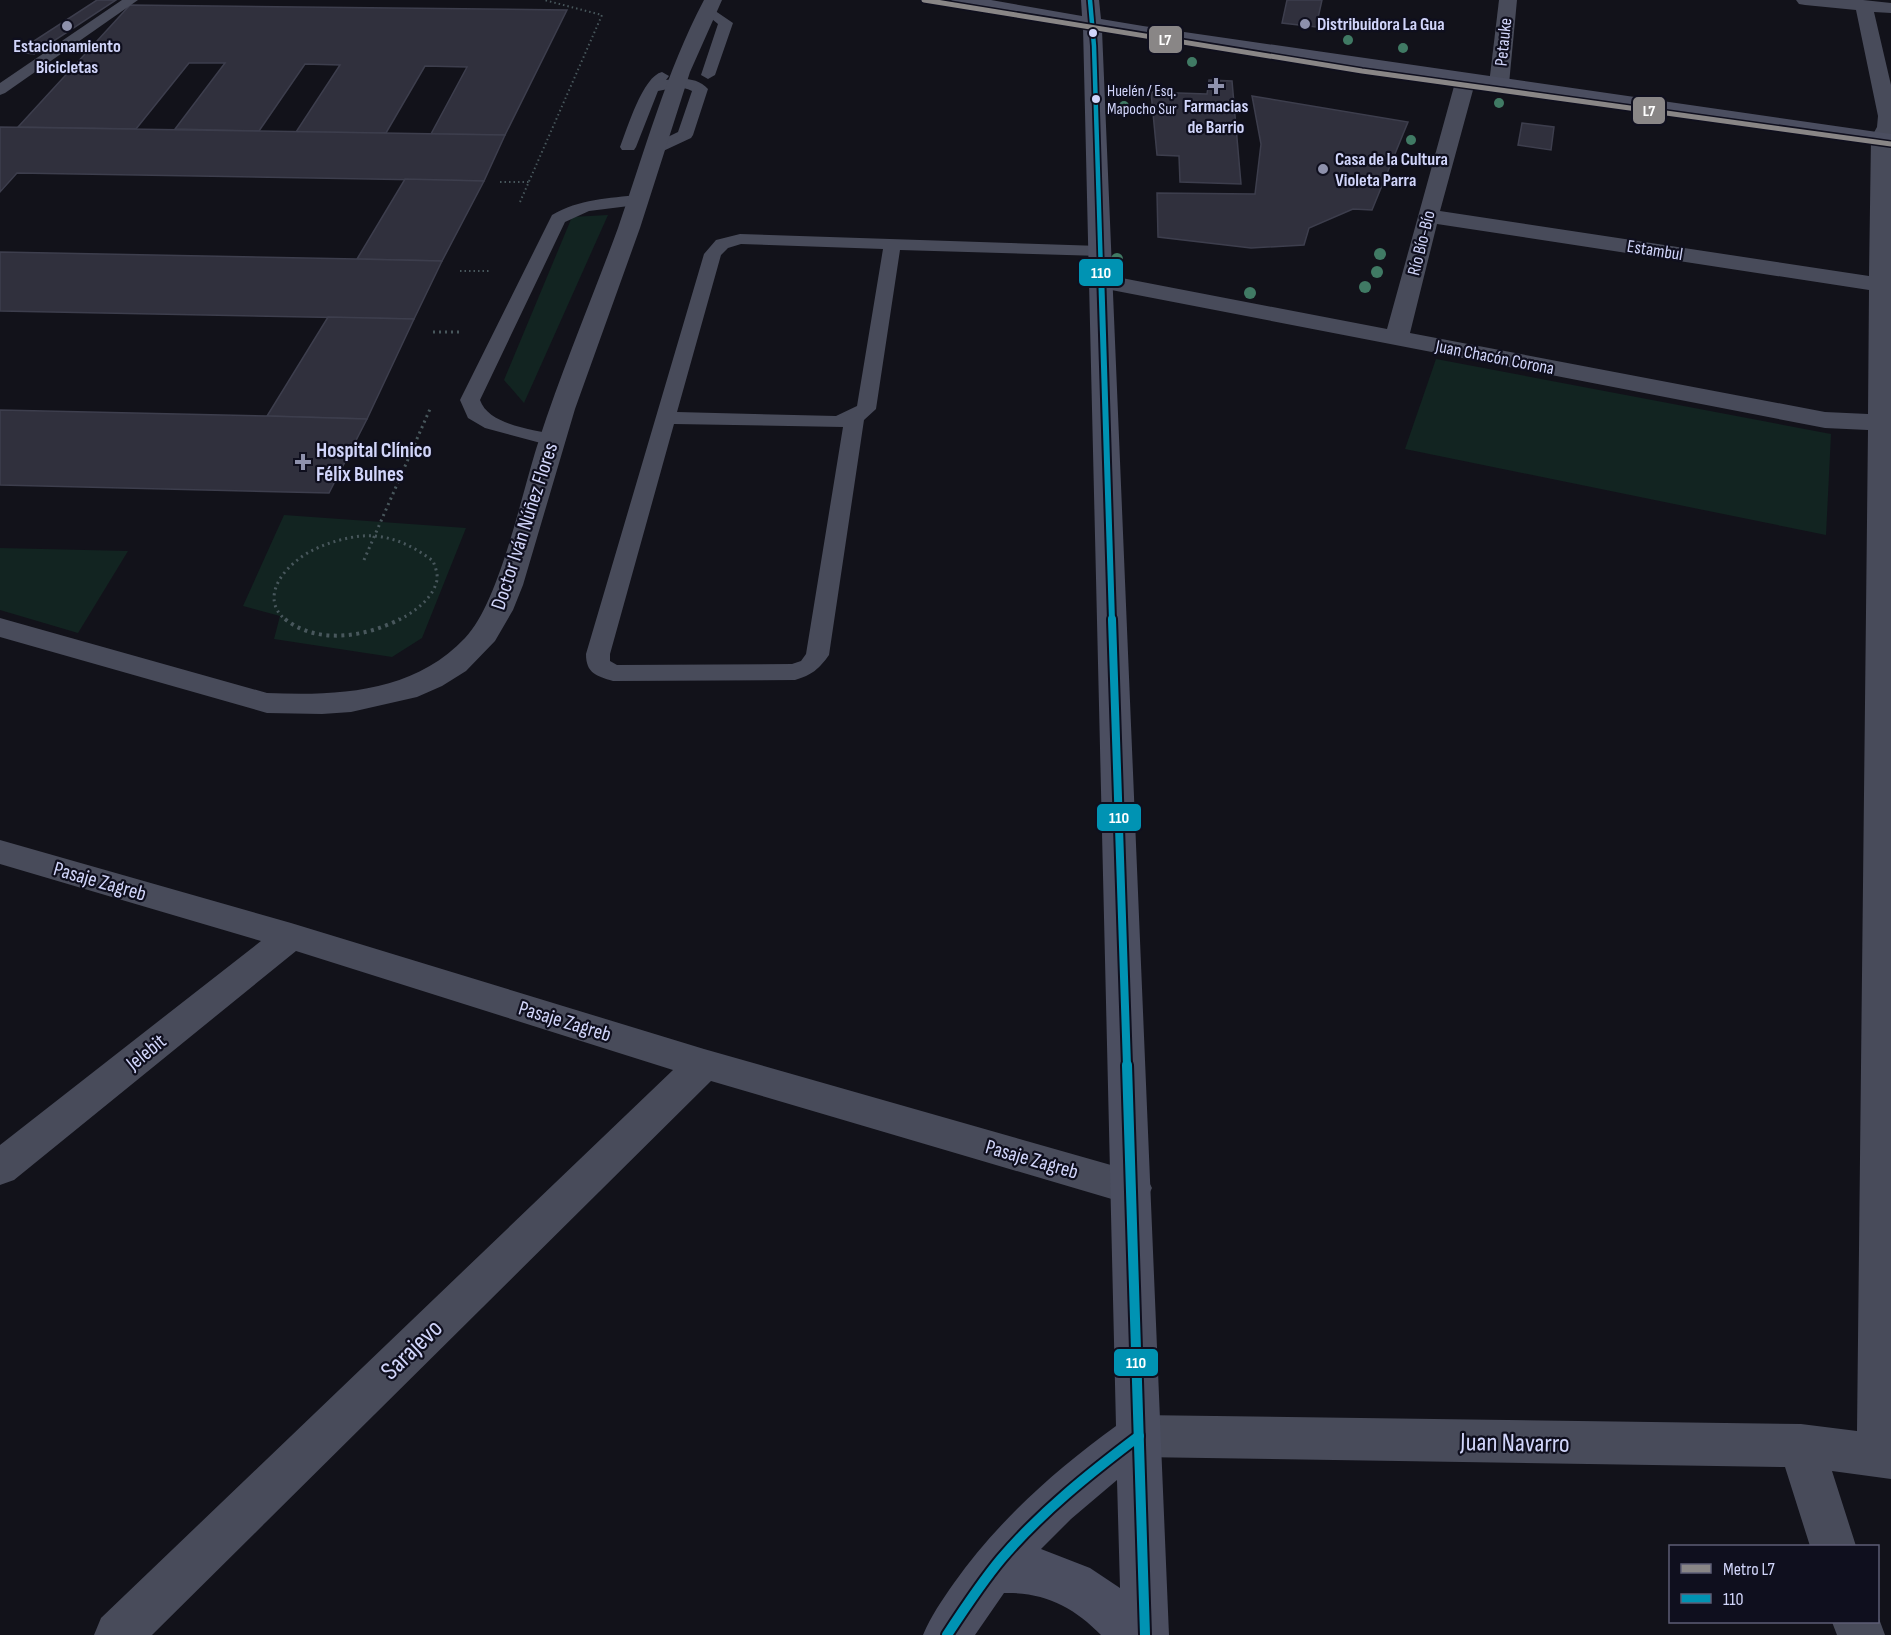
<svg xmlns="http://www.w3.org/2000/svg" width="1891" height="1635" viewBox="0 0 1891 1635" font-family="'Sofia Sans Condensed',sans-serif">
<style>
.green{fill:#122421}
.building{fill:#30303d;stroke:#3d3e4d;stroke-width:1.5}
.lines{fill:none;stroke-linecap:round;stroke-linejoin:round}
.path-far2{stroke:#48575c;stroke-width:2;stroke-dasharray:1.5 3;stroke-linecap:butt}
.path-far1{stroke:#48575c;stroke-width:3;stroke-dasharray:2 4;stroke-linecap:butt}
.path{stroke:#48575c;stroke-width:4;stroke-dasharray:3 4.5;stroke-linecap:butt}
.service{fill:#484b5a;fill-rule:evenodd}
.minor{fill:#484b5a;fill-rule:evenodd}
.secondary{fill:#4b4e60;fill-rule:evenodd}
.bus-1-far3-casing{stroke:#0f0f1e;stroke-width:8}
.bus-1-far2-casing{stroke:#0f0f1e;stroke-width:10}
.bus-1-far1-casing{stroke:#0f0f1e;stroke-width:12}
.bus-1-casing{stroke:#0f0f1e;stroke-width:14}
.bus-1-far3{stroke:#0093b3;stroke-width:4.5}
.bus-1-far2{stroke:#0093b3;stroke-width:6}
.bus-1-far1{stroke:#0093b3;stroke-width:8}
.bus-1{stroke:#0093b3;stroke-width:10}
.metro-1-casing{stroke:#0f0f1e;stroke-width:8}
.metro-1{stroke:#898686;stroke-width:5}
.tree{fill:#407a64}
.poi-dot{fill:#8e91ac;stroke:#0f0f1e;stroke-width:2}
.bus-dot{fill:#d1d5fa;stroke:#0f0f1e;stroke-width:2}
.labels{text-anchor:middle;stroke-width:4.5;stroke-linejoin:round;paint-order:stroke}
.far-bus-label{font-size:16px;fill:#d1d5fa;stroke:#0f0f1e;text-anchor:start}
.far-poi-label{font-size:18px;font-weight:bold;fill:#d1d5fa;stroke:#0f0f1e;text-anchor:start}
.far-street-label{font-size:18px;fill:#d1d5fa;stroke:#0f0f1e}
.poi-label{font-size:21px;font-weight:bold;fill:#d1d5fa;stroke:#0f0f1e;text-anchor:start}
.street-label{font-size:21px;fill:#d1d5fa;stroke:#0f0f1e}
.near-street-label{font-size:26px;fill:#d1d5fa;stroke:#0f0f1e}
.line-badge{stroke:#0f0f1e;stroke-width:2}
.badge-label{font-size:16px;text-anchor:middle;font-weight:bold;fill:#fff}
</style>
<rect width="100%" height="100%" fill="#12121a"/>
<g class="green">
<path d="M 608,215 L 524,403 L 504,380 L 572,217 Z"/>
<path d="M 1436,359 L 1831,434 L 1826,535 L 1405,449 Z"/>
<path d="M 284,515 L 466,528 L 422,638 L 392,657 L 274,639 L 280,616 L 243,606 Z"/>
<path d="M 0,548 L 128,551 L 78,633 L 0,610 Z"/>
</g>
<g class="building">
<path d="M 97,0 L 116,0 L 34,54 L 17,52 Z"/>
<path d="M 1287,0 L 1322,0 L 1316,27 L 1282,23 Z"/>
<path d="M 130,5 L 567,10 L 505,135 L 431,134 L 467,67 L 425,66 L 386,133 L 296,132 L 340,65 L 305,64 L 259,131 L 175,129 L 225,63 L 189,63 L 136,129 L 18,127 Z"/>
<path d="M 1209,80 L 1232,81 L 1241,184 L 1180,182 L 1179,156 L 1157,155 L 1151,92 L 1207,94 Z"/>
<path d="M 1252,96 L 1408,122 L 1372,210 L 1353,209 L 1309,228 L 1304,245 L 1251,248 L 1158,237 L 1157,193 L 1255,194 L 1261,144 Z"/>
<path d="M 1522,123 L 1554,127 L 1551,150 L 1518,145 Z"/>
<path d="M 0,127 L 259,131 L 505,135 L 484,181 L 17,173 L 0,192 Z"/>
<path d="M 405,179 L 484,181 L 442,261 L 357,259 Z"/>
<path d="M 0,252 L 357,259 L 442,261 L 414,319 L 0,311 Z"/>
<path d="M 328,317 L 414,319 L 367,419 L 267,416 Z"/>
<path d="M 0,410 L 267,416 L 367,419 L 329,493 L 0,485 Z"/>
</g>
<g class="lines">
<g class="path-far2">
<path d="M 500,182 L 529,182"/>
<path d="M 520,202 L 602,15 L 544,0"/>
<path d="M 460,271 L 489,271"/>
</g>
<g class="path-far1">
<path d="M 433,332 L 460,332"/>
<path d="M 364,560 L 430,409"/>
<path d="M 287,621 C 256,597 287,563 313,550 C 329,542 356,534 375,536 C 397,538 416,548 433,561 C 435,566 438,574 437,580 C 433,599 413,613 397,621"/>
</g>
<path class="path" d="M 285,619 C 317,645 366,637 400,619"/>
<g class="service">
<path d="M 122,0 L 138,0 L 5,93 L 0,95 L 0,83 Z"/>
<path d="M 708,6 L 733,23 L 715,75 L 708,79 L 701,75 L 718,24 L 701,10 Z"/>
<path d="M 662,72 L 669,76 L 666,80 C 681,78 697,77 708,89 L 693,135 L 691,138 L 661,152 L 649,152 L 647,149 L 649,146 L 678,132 L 692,91 C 681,85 669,89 658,91 L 636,147 L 634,150 L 622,150 L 620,147 C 627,129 643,76 662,72 Z"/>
<path d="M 639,195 L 645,196 L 647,200 L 645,204 L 589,211 L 565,222 L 480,400 C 489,426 534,429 559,436 L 562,440 L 559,444 L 552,446 L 485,428 L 468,418 L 460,400 L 552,215 C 579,199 609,198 639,195 Z"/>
<path d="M 740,234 L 1100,246 L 1106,247 L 1109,251 L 1106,255 L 1100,256 L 900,250 L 876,409 L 864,420 L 829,655 C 819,669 812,675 795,680 L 613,681 C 596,676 586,673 586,654 L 704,254 L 716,240 ZM 741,244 L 883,249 L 857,406 L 836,416 L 677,412 L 721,255 L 728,248 ZM 674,424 L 843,427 L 806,654 L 801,661 L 792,664 L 617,665 L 610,661 L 610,654 Z"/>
</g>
<g class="minor">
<path d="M 704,0 L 722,0 L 690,72 L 640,228 L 575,409 L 523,585 L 513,610 L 495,641 L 466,671 L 442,686 L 417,697 L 351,712 L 322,714 L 267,713 L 0,637 L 0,618 L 267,693 C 338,696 413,693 465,638 C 500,602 522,491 539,440 C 562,369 592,299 618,228 C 645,151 666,72 704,0 Z"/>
<path d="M 1499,0 L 1517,0 L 1509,84 L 1506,88 L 1492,88 L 1489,84 Z"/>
<path d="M 1796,0 L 1863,0 L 1891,3 L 1891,13 L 1874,12 L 1891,85 L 1891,1479 L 1832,1471 L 1856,1546 L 1810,1546 L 1785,1467 L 1139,1457 L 1123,1451 L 1117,1436 L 1123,1421 L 1139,1415 L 1801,1424 L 1857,1431 L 1868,430 L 1825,428 L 1101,288 L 1093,286 L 1089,281 L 1093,276 L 1101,274 L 1387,329 L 1456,79 L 1459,75 L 1473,75 L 1476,79 L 1440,211 L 1869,276 L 1871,138 L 1877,127 L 1878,116 L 1856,10 L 1805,5 L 1799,4 ZM 1437,224 L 1869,290 L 1868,414 L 1825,412 L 1410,333 Z"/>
<path d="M 0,840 L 291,923 L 704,1049 L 1132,1171 L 1146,1176 L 1152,1188 L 1146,1200 L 1132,1205 L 711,1081 L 152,1635 L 94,1635 L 101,1618 L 673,1070 L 296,951 L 14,1180 L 0,1185 L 0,1145 L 261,941 L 0,864 Z"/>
<path d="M 1878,1616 L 1885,1635 L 1837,1635 L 1832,1622 L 1878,1622 Z"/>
</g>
<path class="secondary" d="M 951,0 L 991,0 L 1082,16 L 1081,0 L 1099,0 L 1101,19 L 1143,26 L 1891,134 L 1891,146 L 1102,30 L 1169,1635 L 1101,1635 C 1074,1607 1044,1592 1004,1593 L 975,1635 L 923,1635 C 931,1616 942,1600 954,1583 C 998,1521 1054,1471 1116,1426 L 1083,27 L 960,5 L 954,4 ZM 1117,1480 L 1120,1588 L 1090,1568 L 1041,1549 L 1071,1519 Z"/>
<g class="bus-1-far3-casing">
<path id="bus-1-far3" d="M 1090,0 L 1094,46 L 1101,273"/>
</g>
<g class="bus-1-far2-casing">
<path id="bus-1-far2" d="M 1101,271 L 1112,621"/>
</g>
<g class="bus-1-far1-casing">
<path id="bus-1-far1" d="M 1112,619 L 1127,1066"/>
</g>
<g class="bus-1-casing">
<g id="bus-1">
<path d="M 1127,1065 L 1145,1635"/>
<path d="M 947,1635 C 964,1609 981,1583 1001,1559 C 1041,1512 1090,1473 1139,1436"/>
</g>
</g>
<use href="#bus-1-far3" class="bus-1-far3"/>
<use href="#bus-1-far2" class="bus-1-far2"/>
<use href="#bus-1-far1" class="bus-1-far1"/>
<use href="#bus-1" class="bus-1"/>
<g class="metro-1-casing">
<path id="metro-1" d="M 924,0 L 1362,71 L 1891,144"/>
</g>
<use href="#metro-1" class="metro-1"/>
</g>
<g class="tree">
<circle cx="1348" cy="40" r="5"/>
<circle cx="1403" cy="48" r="5"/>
<circle cx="1192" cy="62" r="5"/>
<circle cx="1499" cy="103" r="5"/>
<circle cx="1124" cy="106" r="5"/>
<circle cx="1411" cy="140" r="5"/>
<circle cx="1380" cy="254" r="6"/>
<circle cx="1117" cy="259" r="6"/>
<circle cx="1377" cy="272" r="6"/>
<circle cx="1365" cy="287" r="6"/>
<circle cx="1250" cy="293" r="6"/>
</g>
<g class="poi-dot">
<circle cx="1305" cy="24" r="6"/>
<circle cx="67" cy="26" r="6"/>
<path d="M1213 77h6v6h6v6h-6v6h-6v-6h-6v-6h6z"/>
<circle cx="1323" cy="169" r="6"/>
<path d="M300 453h6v6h6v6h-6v6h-6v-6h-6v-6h6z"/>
</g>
<g class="bus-dot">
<circle cx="1093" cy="33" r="5"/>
<circle cx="1096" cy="99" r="5"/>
</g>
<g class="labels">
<g class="far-bus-label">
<text x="1107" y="96">Huelén / Esq.<tspan x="1107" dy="18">Mapocho Sur</tspan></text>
</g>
<g class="far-poi-label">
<text x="1317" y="30">Distribuidora La Gua</text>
<text x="67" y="52" text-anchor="middle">Estacionamiento<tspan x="67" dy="21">Bicicletas</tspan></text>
<text x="1216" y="112" text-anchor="middle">Farmacias<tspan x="1216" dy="21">de Barrio</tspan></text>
<text x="1335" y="165">Casa de la Cultura<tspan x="1335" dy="21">Violeta Parra</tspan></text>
</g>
<g class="far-street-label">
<text transform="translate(1503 42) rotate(-84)" y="6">Petauke</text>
<text transform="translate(1421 243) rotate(-76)" y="6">Río Bío-Bío</text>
<text transform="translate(1655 250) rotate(9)" y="6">Estambul</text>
<text transform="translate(1495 357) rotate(11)" y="6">Juan Chacón Corona</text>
</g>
<g class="poi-label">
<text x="316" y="457">Hospital Clínico<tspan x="316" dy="24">Félix Bulnes</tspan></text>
</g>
<g class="street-label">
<text transform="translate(524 526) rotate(-72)" y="7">Doctor Iván Núñez Flores</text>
<text transform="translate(100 881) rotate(16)" y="7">Pasaje Zagreb</text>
<text transform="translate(565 1021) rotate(17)" y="7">Pasaje Zagreb</text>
<text transform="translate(146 1052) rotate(-39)" y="7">Jelebit</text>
<text transform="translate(1032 1159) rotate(16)" y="7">Pasaje Zagreb</text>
</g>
<g class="near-street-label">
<text transform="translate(411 1349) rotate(-44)" y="9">Sarajevo</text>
<text transform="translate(1515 1442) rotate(1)" y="9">Juan Navarro</text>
</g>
</g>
<g class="line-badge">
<rect x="1148" y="25" width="35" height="29" rx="6" fill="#898686"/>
<rect x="1632" y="96" width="34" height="29" rx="6" fill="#898686"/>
<rect x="1078" y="258" width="46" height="29" rx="6" fill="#0093b3"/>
<rect x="1096" y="803" width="46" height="29" rx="6" fill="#0093b3"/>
<rect x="1113" y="1348" width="46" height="29" rx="6" fill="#0093b3"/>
</g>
<g class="badge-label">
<text x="1165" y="45">L7</text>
<text x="1649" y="116">L7</text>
<text x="1101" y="278">110</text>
<text x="1119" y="823">110</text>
<text x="1136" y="1368">110</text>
</g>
<rect x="1669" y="1545" width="210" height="78" fill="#0f0f1e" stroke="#5d5e76" stroke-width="1.5"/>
<rect x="1681" y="1564" width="30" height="9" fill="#898686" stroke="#5d5e76" stroke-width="1.5"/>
<text x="1723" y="1575" font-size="18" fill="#d1d5fa">Metro L7</text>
<rect x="1681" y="1594" width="30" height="9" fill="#0093b3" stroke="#5d5e76" stroke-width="1.5"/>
<text x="1723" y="1605" font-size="18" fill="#d1d5fa">110</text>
</svg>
